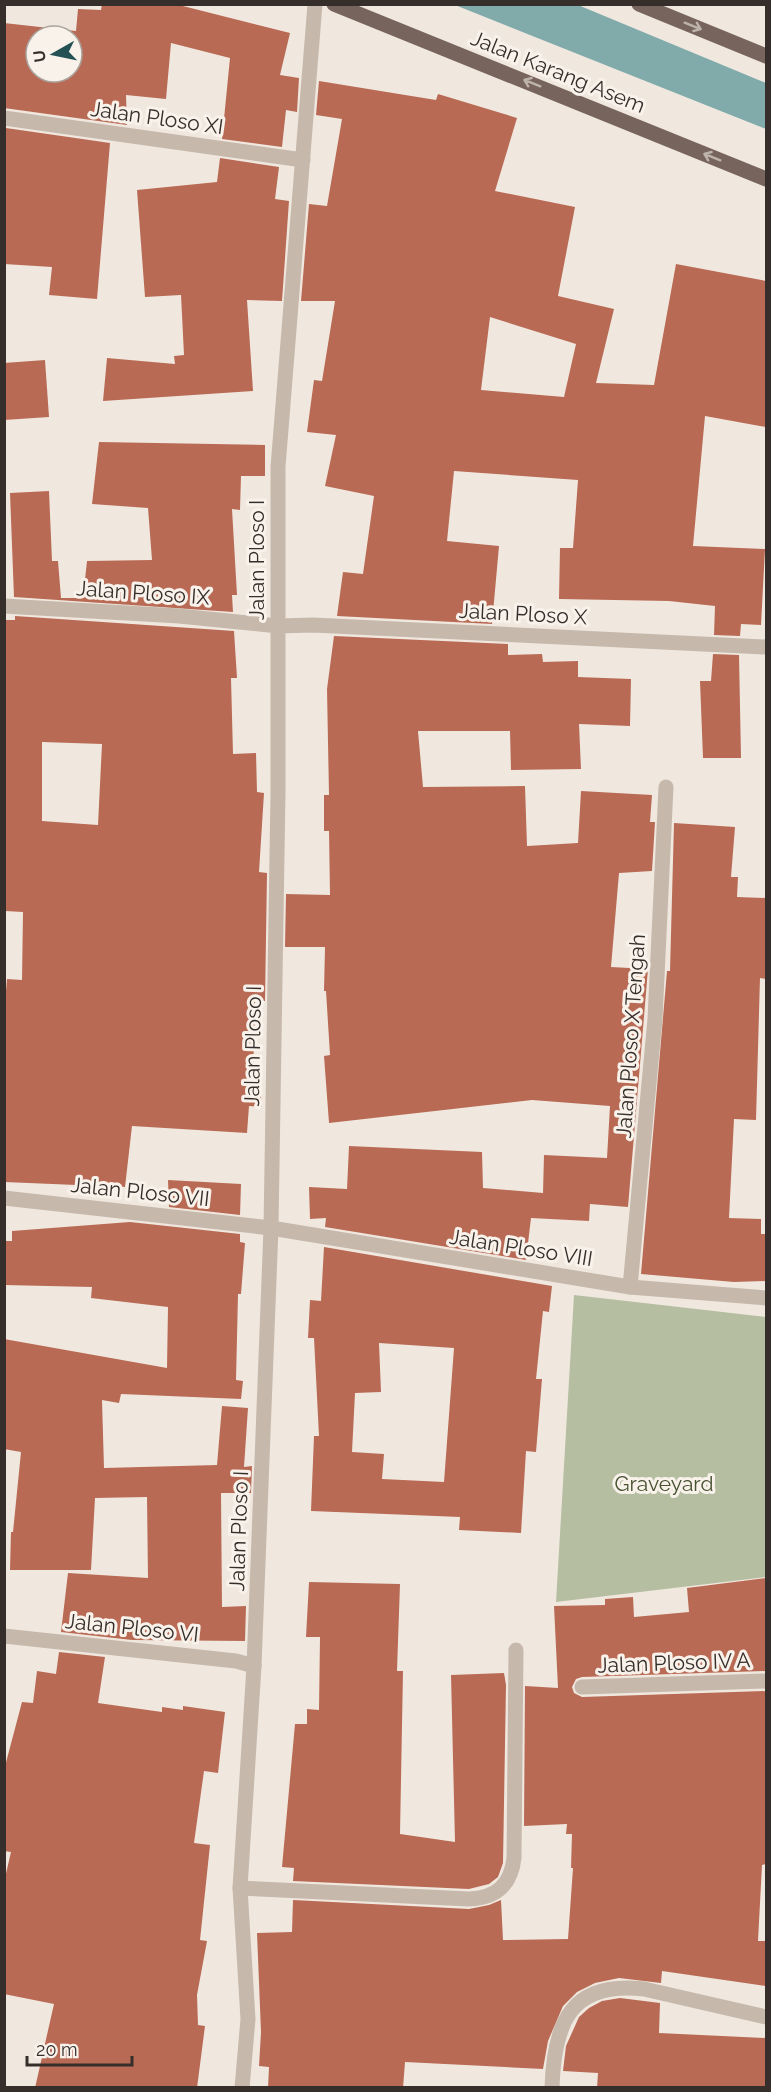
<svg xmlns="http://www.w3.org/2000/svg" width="771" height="2092" viewBox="0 0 771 2092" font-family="Raleway,sans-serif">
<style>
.green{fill:#b5bea1}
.water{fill:#81aaab}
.building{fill:#b96a54;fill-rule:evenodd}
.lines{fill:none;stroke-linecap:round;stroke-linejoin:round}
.minor{stroke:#c7b8ac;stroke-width:15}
.major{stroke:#77655d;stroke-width:15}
.oneway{stroke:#beb3ab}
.labels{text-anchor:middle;stroke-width:6;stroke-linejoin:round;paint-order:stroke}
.street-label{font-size:21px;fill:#362e2a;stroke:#f8f2eb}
.park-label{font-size:21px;fill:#475231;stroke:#f8f2eb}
</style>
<rect width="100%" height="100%" fill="#f0e8df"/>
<path class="green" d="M 574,1295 L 766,1317 L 766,1577 L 556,1602 Z"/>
<path class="water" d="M 455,5 L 578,5 L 766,83 L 766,129 Z"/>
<g class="building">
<path d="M 102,4 L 175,4 L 290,33 L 280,75 L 299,78 L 297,112 L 286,110 L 282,147 L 222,139 L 230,58 L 171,43 L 166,99 L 126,95 L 127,125 L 4,108 L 4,23 L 76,31 L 78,9 L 101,10 ZM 36,36 L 72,36 L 72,72 L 36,72 Z"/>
<path d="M 319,81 L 436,100 L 438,94 L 517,118 L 495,191 L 575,207 L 558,296 L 614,309 L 596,383 L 654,385 L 676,264 L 766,281 L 766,427 L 705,416 L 693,546 L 765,549 L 761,625 L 741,624 L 740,636 L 714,635 L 715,606 L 669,601 L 559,599 L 560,548 L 573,548 L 578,480 L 454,471 L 447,541 L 499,546 L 492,624 L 337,616 L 343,572 L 363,574 L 374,496 L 325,486 L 336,435 L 307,432 L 314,380 L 322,381 L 335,301 L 301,301 L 309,204 L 327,206 L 342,119 L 316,115 ZM 490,317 L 576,344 L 564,397 L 481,390 Z"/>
<path d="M 6,128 L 110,143 L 97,299 L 49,295 L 52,267 L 4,264 Z"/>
<path d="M 220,158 L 279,167 L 275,199 L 289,201 L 282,301 L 247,300 L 253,391 L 103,401 L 107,358 L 175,364 L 174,356 L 184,355 L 181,295 L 145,297 L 137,190 L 217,182 Z"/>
<path d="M 45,360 L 49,417 L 4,420 L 4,363 Z"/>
<path d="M 99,442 L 265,445 L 265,476 L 241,476 L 240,510 L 232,509 L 237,595 L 232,595 L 233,612 L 14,597 L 10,493 L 49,491 L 52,561 L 58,561 L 61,598 L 83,598 L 87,561 L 152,560 L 148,508 L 92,504 Z"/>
<path d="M 15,616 L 234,631 L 237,678 L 231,678 L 233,754 L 256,753 L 257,792 L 264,793 L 259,872 L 267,873 L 265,1001 L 255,1001 L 253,1077 L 259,1078 L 262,1107 L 249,1106 L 247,1133 L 132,1126 L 125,1187 L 4,1182 L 4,1015 L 7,979 L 22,980 L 23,912 L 5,911 L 4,888 L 4,620 L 15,620 ZM 42,742 L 102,744 L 98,825 L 42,821 Z"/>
<path d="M 334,636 L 508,644 L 508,655 L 542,654 L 543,662 L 578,661 L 578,677 L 631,679 L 630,726 L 579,724 L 581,769 L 511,770 L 510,731 L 418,731 L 423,787 L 525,786 L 527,846 L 578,843 L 581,791 L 652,795 L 650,822 L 655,822 L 652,871 L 619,873 L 611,967 L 648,969 L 628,1207 L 590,1204 L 589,1221 L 531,1218 L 526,1260 L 325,1227 L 326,1218 L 310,1219 L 309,1187 L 347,1189 L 349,1146 L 482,1152 L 483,1188 L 543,1193 L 544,1155 L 607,1158 L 610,1106 L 532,1100 L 329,1123 L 324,1056 L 330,1055 L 326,991 L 324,991 L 325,947 L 285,947 L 286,894 L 330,895 L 329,831 L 324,831 L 324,795 L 329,795 L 327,689 Z"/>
<path d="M 713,654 L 739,655 L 741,758 L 703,758 L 700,681 L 711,681 Z"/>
<path d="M 674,823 L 735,827 L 731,877 L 738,877 L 737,897 L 766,898 L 766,979 L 760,978 L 756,1120 L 734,1119 L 729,1218 L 761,1219 L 761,1234 L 766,1234 L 766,1281 L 734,1282 L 641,1274 L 667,971 L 670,971 Z"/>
<path d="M 168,1180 L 241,1184 L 240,1215 L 169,1207 Z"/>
<path d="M 130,1222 L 240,1234 L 240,1242 L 245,1243 L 241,1294 L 238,1294 L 236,1380 L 243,1381 L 241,1399 L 121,1394 L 119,1403 L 102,1400 L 104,1468 L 217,1465 L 222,1406 L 248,1408 L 244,1467 L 252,1466 L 251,1493 L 221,1493 L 222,1607 L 246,1606 L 245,1641 L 132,1640 L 61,1632 L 68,1573 L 148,1578 L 147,1497 L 95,1498 L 91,1570 L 10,1570 L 11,1532 L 13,1532 L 21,1452 L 4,1449 L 4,1339 L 167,1368 L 168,1307 L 91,1298 L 92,1287 L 4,1285 L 4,1241 L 12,1241 L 12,1231 Z"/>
<path d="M 324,1247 L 552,1286 L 549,1312 L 543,1311 L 536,1379 L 542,1379 L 536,1452 L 526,1451 L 521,1533 L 459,1530 L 460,1517 L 311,1511 L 314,1436 L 319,1436 L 314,1338 L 308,1338 L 310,1300 L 321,1301 ZM 379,1343 L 454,1348 L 444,1482 L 382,1479 L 384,1454 L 352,1452 L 355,1393 L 381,1392 Z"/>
<path d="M 766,1578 L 766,1671 L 582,1677 L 576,1679 L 572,1687 L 574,1693 L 582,1697 L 766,1691 L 766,1864 L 762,1865 L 758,1941 L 766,1941 L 766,1986 L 662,1971 L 661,1983 L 619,1978 L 595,1983 L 577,1992 L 563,2006 L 548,2041 L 543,2069 L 405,2062 L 403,2088 L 268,2088 L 269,2067 L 259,2066 L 261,2032 L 257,1933 L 292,1932 L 293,1900 L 469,1909 L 489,1905 L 501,1900 L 503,1940 L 568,1939 L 573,1868 L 571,1868 L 572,1834 L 566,1834 L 567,1824 L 524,1826 L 525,1686 L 558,1688 L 554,1606 L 605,1605 L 605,1599 L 633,1597 L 634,1617 L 689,1612 L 687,1588 Z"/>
<path d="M 309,1582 L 400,1584 L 397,1671 L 403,1671 L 400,1834 L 455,1842 L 451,1675 L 504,1673 L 506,1685 L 503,1863 L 498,1877 L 489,1884 L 469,1889 L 293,1881 L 294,1868 L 282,1867 L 295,1724 L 307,1724 L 307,1709 L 319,1710 L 320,1637 L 306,1637 Z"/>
<path d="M 59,1652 L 105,1657 L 98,1703 L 162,1712 L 162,1707 L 183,1710 L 183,1706 L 225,1712 L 218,1773 L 204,1771 L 194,1843 L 210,1845 L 200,1940 L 207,1941 L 197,1995 L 198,2025 L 205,2026 L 197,2088 L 35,2088 L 54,2004 L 4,1994 L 4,1882 L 11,1852 L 4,1851 L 4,1770 L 22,1702 L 33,1703 L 37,1671 L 56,1674 Z"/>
<path d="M 620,1998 L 660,2003 L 659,2033 L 766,2038 L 766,2088 L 597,2088 L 598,2073 L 563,2071 L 566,2046 L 579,2017 L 589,2008 L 602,2001 Z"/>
</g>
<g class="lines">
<g class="minor">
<path d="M 4,118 L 303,160"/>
<path d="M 4,606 L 179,616 L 278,626 L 313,625 L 766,647"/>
<path d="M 4,1198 L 271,1228 L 630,1287 L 766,1298"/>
<path d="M 630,1287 L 655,1019 L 666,787"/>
<path d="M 4,1636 L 236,1661 L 254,1666"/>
<path d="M 582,1687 L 766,1681"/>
<path d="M 240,1888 L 469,1899 C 496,1898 511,1885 514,1858 L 516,1650"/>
<path d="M 242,2088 L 248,2019 L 240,1888 L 254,1666 L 271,1228 L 278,793 L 278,467 L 315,4"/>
<path d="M 552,2088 C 554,2022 571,1981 644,1989 L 766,2017"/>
</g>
<g class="major">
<path d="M 334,4 L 766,179"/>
<path d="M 639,4 L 766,56"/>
</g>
</g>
<defs><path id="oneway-shaft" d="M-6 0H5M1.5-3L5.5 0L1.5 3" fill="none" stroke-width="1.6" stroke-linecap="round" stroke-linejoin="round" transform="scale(1.5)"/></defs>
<g class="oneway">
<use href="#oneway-shaft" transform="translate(693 26) rotate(22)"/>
<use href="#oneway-shaft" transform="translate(532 83) rotate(-158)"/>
<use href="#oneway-shaft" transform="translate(712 157) rotate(-158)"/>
</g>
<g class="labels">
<g class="street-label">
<text transform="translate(558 72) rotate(22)" y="7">Jalan Karang Asem</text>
<text transform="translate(157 118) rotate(8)" y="7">Jalan Ploso XI</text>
<text transform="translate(257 560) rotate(-90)" y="7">Jalan Ploso I</text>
<text transform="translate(143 593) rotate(4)" y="7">Jalan Ploso IX</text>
<text transform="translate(523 614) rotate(3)" y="7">Jalan Ploso X</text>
<text transform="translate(631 1036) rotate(-86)" y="7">Jalan Ploso X Tengah</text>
<text transform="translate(253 1046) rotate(-89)" y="7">Jalan Ploso I</text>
<text transform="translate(140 1192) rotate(6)" y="7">Jalan Ploso VII</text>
<text transform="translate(521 1248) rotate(9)" y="7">Jalan Ploso VIII</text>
<text transform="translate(239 1531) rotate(-88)" y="7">Jalan Ploso I</text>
<text transform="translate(132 1628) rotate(6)" y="7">Jalan Ploso VI</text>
<text transform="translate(674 1663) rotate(-2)" y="7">Jalan Ploso IV A</text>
</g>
<g class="park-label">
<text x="664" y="1491">Graveyard</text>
</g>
</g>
<rect width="771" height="2092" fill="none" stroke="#362e2a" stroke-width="12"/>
<g transform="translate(54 54) rotate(261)"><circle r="28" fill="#f8f2eb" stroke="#aaa49e" stroke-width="1.5"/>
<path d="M0-4.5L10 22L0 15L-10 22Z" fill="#245254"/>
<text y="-9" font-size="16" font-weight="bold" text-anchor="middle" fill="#362e2a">U</text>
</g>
<path d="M27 2056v9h105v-9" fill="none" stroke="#362e2a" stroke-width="3"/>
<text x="36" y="2056" font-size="18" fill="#362e2a" stroke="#f8f2eb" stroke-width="4.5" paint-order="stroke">20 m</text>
</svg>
